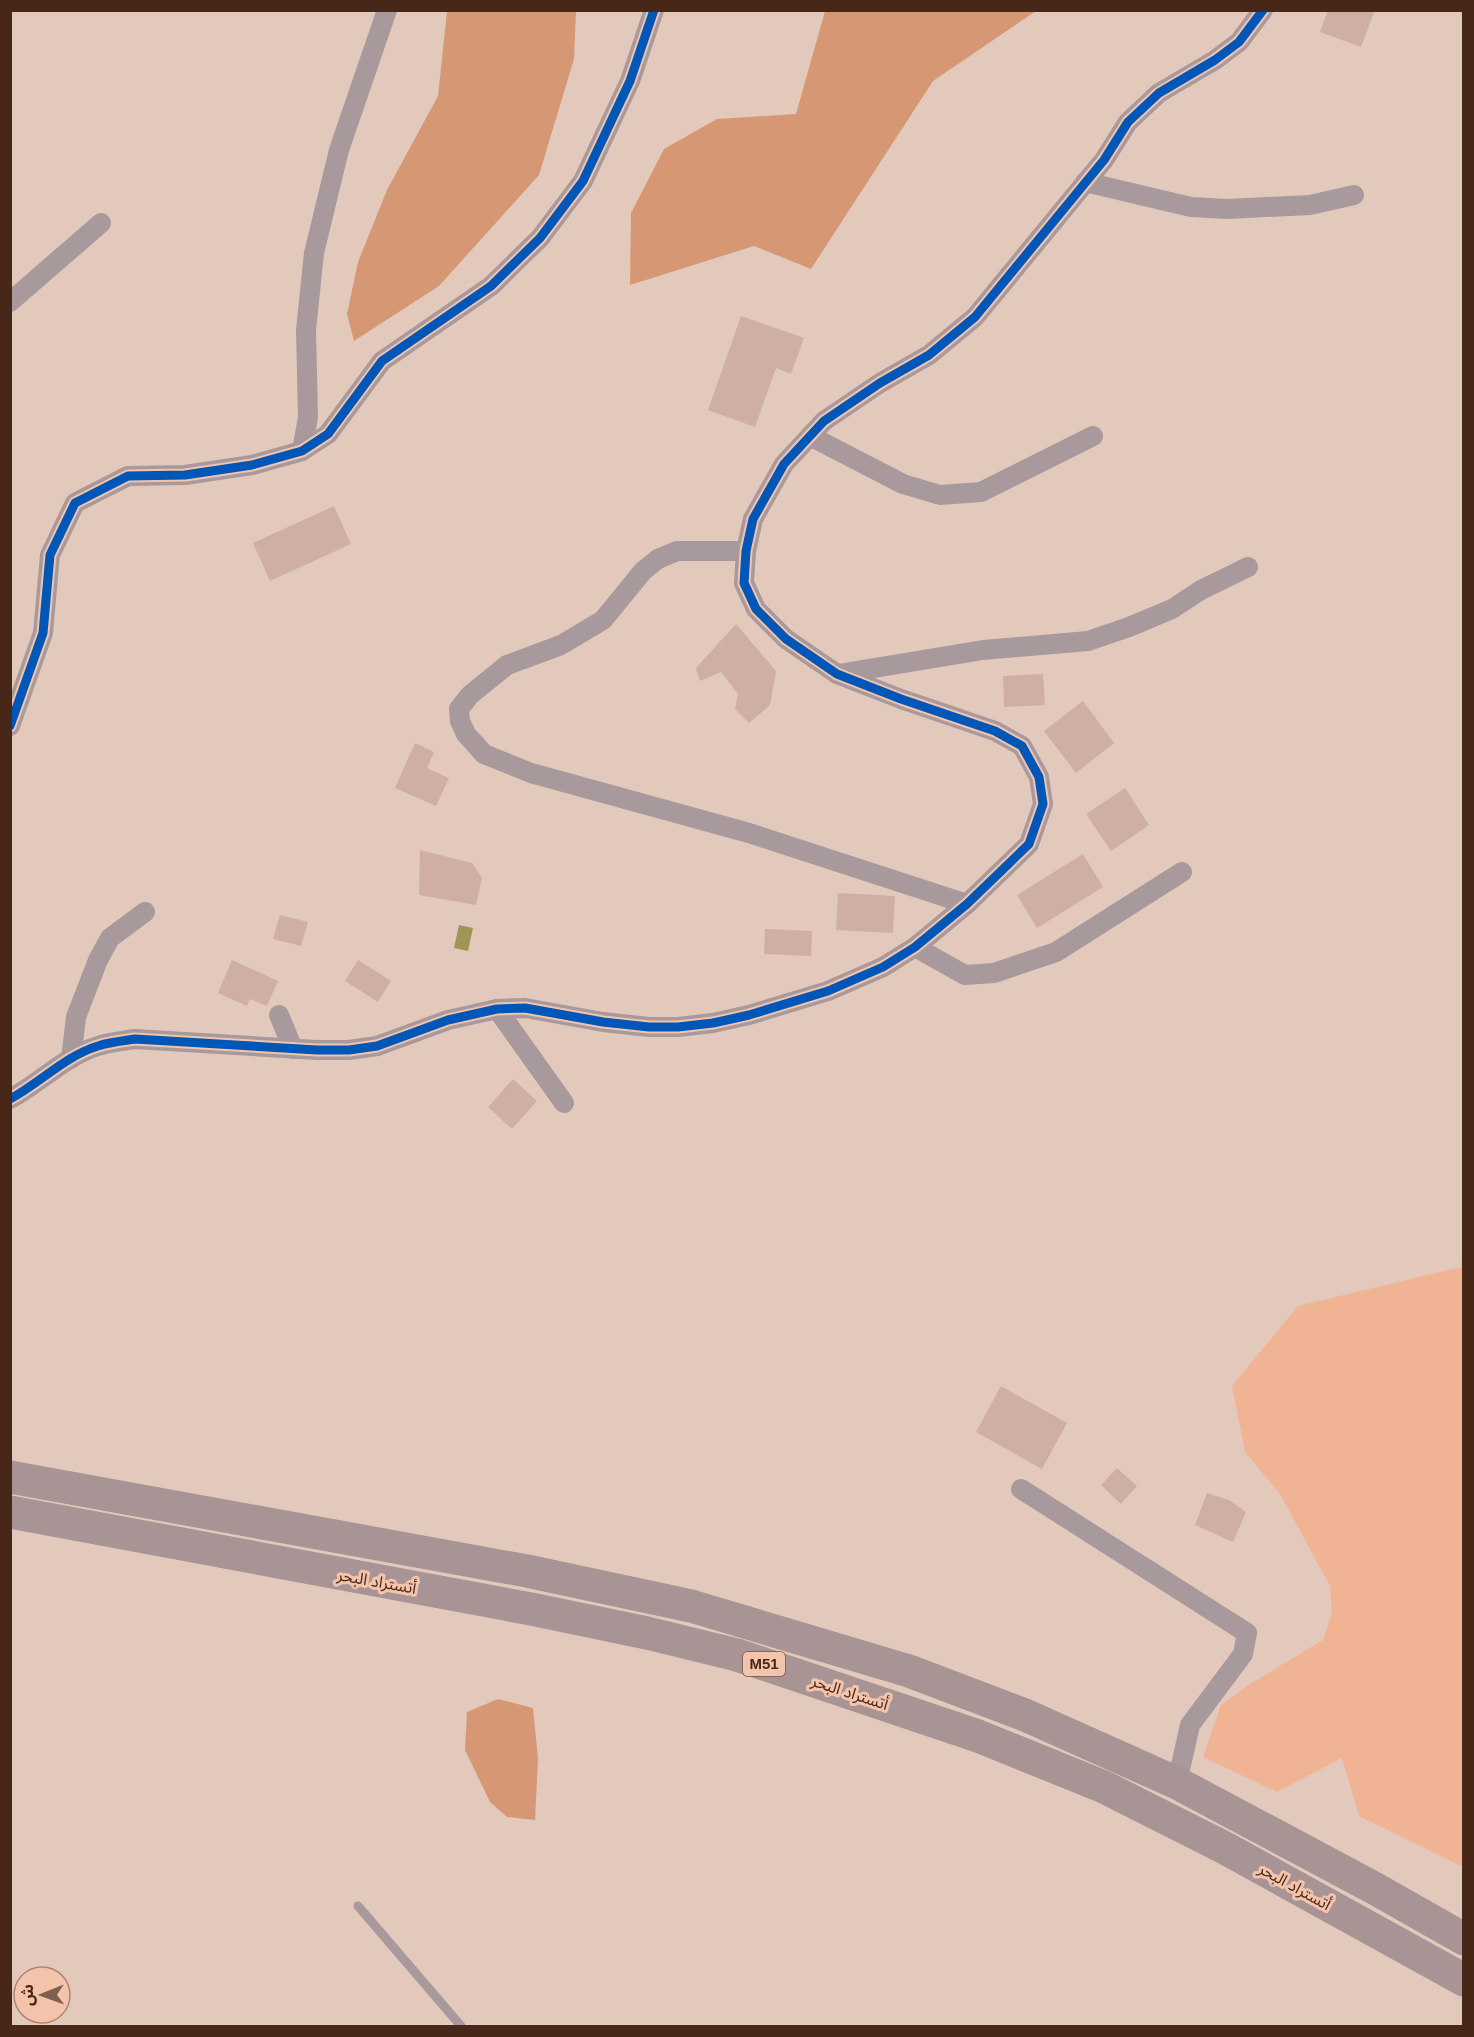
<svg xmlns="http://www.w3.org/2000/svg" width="1474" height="2037" viewBox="0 0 1474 2037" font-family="Arial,'Noto Sans Arabic',sans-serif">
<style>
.green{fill:#f0b393}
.forest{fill:#d69874}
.water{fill:#9f9655}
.building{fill:#ceaea5}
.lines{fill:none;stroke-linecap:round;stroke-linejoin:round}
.service{stroke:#a8999d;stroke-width:9}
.minor{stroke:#a8999d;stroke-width:20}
.motorway{stroke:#a89495;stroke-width:33}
.cycleway-casing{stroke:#f4c3ab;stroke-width:13}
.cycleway{stroke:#0057b8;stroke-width:9}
.labels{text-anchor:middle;stroke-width:6;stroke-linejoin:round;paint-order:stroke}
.shield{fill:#f4c3ab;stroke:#7b5644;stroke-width:1.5}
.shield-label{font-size:15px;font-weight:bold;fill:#472818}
.street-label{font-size:16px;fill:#472818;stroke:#f4c3ab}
</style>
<rect width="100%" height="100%" fill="#e3c9bc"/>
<path class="green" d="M 1463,1250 L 1464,1867 L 1463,1867 L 1359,1816 L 1342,1758 L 1277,1792 L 1203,1757 L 1221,1705 L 1247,1686 L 1323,1640 L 1332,1613 L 1330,1586 L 1280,1494 L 1245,1452 L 1232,1386 L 1298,1306 L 1461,1267 Z"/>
<g class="forest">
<path d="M 447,11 L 576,11 L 574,59 L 539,175 L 439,286 L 354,341 L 347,314 L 358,262 L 387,190 L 438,96 Z"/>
<path d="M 825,11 L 1036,11 L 933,81 L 811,269 L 754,246 L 630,285 L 631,213 L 664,149 L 717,119 L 796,114 Z"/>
<path d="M 498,1699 L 533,1708 L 538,1759 L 535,1820 L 507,1817 L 490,1802 L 465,1750 L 467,1712 Z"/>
</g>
<path class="water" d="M 459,925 L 473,928 L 468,951 L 454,948 Z"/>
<g class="building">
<path d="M 1328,10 L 1375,10 L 1361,47 L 1320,32 Z"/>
<path d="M 741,316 L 804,338 L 791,374 L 776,368 L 755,427 L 708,410 Z"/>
<path d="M 334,506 L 351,544 L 270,581 L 253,543 Z"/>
<path d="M 736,624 L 776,671 L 770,705 L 749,723 L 735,709 L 738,694 L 721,672 L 700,681 L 696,668 Z"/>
<path d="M 1043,674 L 1045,705 L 1004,707 L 1003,676 Z"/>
<path d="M 1083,701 L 1114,743 L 1076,773 L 1044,731 Z"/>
<path d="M 415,743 L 434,752 L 427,768 L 449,778 L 436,806 L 395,788 Z"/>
<path d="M 1125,788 L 1149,825 L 1111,851 L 1086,814 Z"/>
<path d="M 420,850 L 472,863 L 482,878 L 476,905 L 419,895 Z"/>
<path d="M 1083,854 L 1103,887 L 1037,928 L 1017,895 Z"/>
<path d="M 838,893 L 895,896 L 893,933 L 836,930 Z"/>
<path d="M 280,915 L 308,922 L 301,946 L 273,939 Z"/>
<path d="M 765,929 L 812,931 L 811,956 L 764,954 Z"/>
<path d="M 232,960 L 278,981 L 267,1006 L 250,999 L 247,1006 L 218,993 Z"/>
<path d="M 358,960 L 391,981 L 378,1002 L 345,981 Z"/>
<path d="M 513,1079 L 537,1101 L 512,1129 L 488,1107 Z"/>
<path d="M 1001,1386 L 1067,1423 L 1042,1469 L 976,1432 Z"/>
<path d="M 1117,1468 L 1137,1486 L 1121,1504 L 1101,1485 Z"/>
<path d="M 1207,1493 L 1229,1500 L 1246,1512 L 1233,1542 L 1195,1525 Z"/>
</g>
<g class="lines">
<path class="service" d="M 358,1906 L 461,2026"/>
<g class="minor">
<path d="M 1085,182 L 1191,207 L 1227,209 L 1310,205 L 1354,195"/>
<path d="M 10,302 L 101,223"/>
<path d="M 810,436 L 903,484 L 940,495 L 981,492 L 1093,436"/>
<path d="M 302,451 L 308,417 L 306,330 L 314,253 L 339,150 L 387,10"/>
<path d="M 746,551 L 677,551 L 658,559 L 643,571 L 603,620 L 561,645 L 507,665 L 470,695 L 459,709 L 460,721 L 466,734 L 484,754 L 531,773 L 749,833 L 967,904"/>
<path d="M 838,674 L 983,650 L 1088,641 L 1129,627 L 1172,609 L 1201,590 L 1248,567"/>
<path d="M 10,726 L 43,633 L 50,555 L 75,503 L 128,476 L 185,475 L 252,465 L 302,451 L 328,434 L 382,361 L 491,286 L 540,238 L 583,181 L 630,81 L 654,10"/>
<path d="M 915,947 L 965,975 L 994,973 L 1056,952 L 1182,872"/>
<path d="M 497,1009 L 564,1103"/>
<path d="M 279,1015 L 293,1049"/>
<path d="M 71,1059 L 76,1017 L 98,960 L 110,938 L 145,912"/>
<path d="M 10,1099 C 40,1083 65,1056 98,1046 C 110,1042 122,1041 135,1039 L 317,1050 L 349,1050 L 377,1046 L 448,1020 L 497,1009 L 525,1008 L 603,1022 L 649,1027 L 678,1027 L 713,1023 L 749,1015 L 828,991 L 883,967 L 915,947 L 967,904 L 1029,844 L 1043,804 L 1039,777 L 1022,746 L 995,731 L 901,699 L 837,674 L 786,639 L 756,609 L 744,583 L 746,551 L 753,519 L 784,464 L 824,421 L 880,383 L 929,355 L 975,317 L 1104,160 L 1128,122 L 1159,93 L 1215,60 L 1239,42 L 1263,10"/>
<path d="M 1021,1489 L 1247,1633 L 1243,1654 L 1190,1725 L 1177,1783"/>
</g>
<g class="motorway">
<path d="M 10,1477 L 527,1571 L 691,1606 L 909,1671 L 1025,1715 L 1177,1783 L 1374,1888 L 1464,1939"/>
<path d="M 10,1512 L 531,1609 L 647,1633 L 737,1655 L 978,1736 L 1104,1787 L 1225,1848 L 1464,1980"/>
</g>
<g class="cycleway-casing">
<g id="cycleway">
<path d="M 10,726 L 43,633 L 50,555 L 75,503 L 128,476 L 185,475 L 252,465 L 302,451 L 328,434 L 382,361 L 491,286 L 540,238 L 583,181 L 630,81 L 654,10"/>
<path d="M 10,1099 C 40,1083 65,1056 98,1046 C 110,1042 122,1041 135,1039 L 317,1050 L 349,1050 L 377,1046 L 448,1020 L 497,1009 L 525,1008 L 603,1022 L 649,1027 L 678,1027 L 713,1023 L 749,1015 L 828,991 L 883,967 L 915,947 L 967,904 L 1029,844 L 1043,804 L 1039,777 L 1022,746 L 995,731 L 901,699 L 837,674 L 786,639 L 756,609 L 744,583 L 746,551 L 753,519 L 784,464 L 824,421 L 880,383 L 929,355 L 975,317 L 1104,160 L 1128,122 L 1159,93 L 1215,60 L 1239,42 L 1263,10"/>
</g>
</g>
<use href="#cycleway" class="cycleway"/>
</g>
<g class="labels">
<rect class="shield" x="743" y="1652" width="42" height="24" rx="4.5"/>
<g class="shield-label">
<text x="764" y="1669">M51</text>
</g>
<g class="street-label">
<text transform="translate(377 1581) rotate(10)" y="6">أتستراد البحر</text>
<text transform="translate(850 1692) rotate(18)" y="6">أتستراد البحر</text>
<text transform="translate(1295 1886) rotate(29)" y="6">أتستراد البحر</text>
</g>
</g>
<rect width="1474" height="2037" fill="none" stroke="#472818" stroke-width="24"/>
<g transform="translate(42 1995) rotate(269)"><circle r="28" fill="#f4c3ab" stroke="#af8570" stroke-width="1.5"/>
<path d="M0-4.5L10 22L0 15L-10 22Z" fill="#7e6051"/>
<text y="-9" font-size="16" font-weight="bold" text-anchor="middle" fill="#472818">ش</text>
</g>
</svg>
